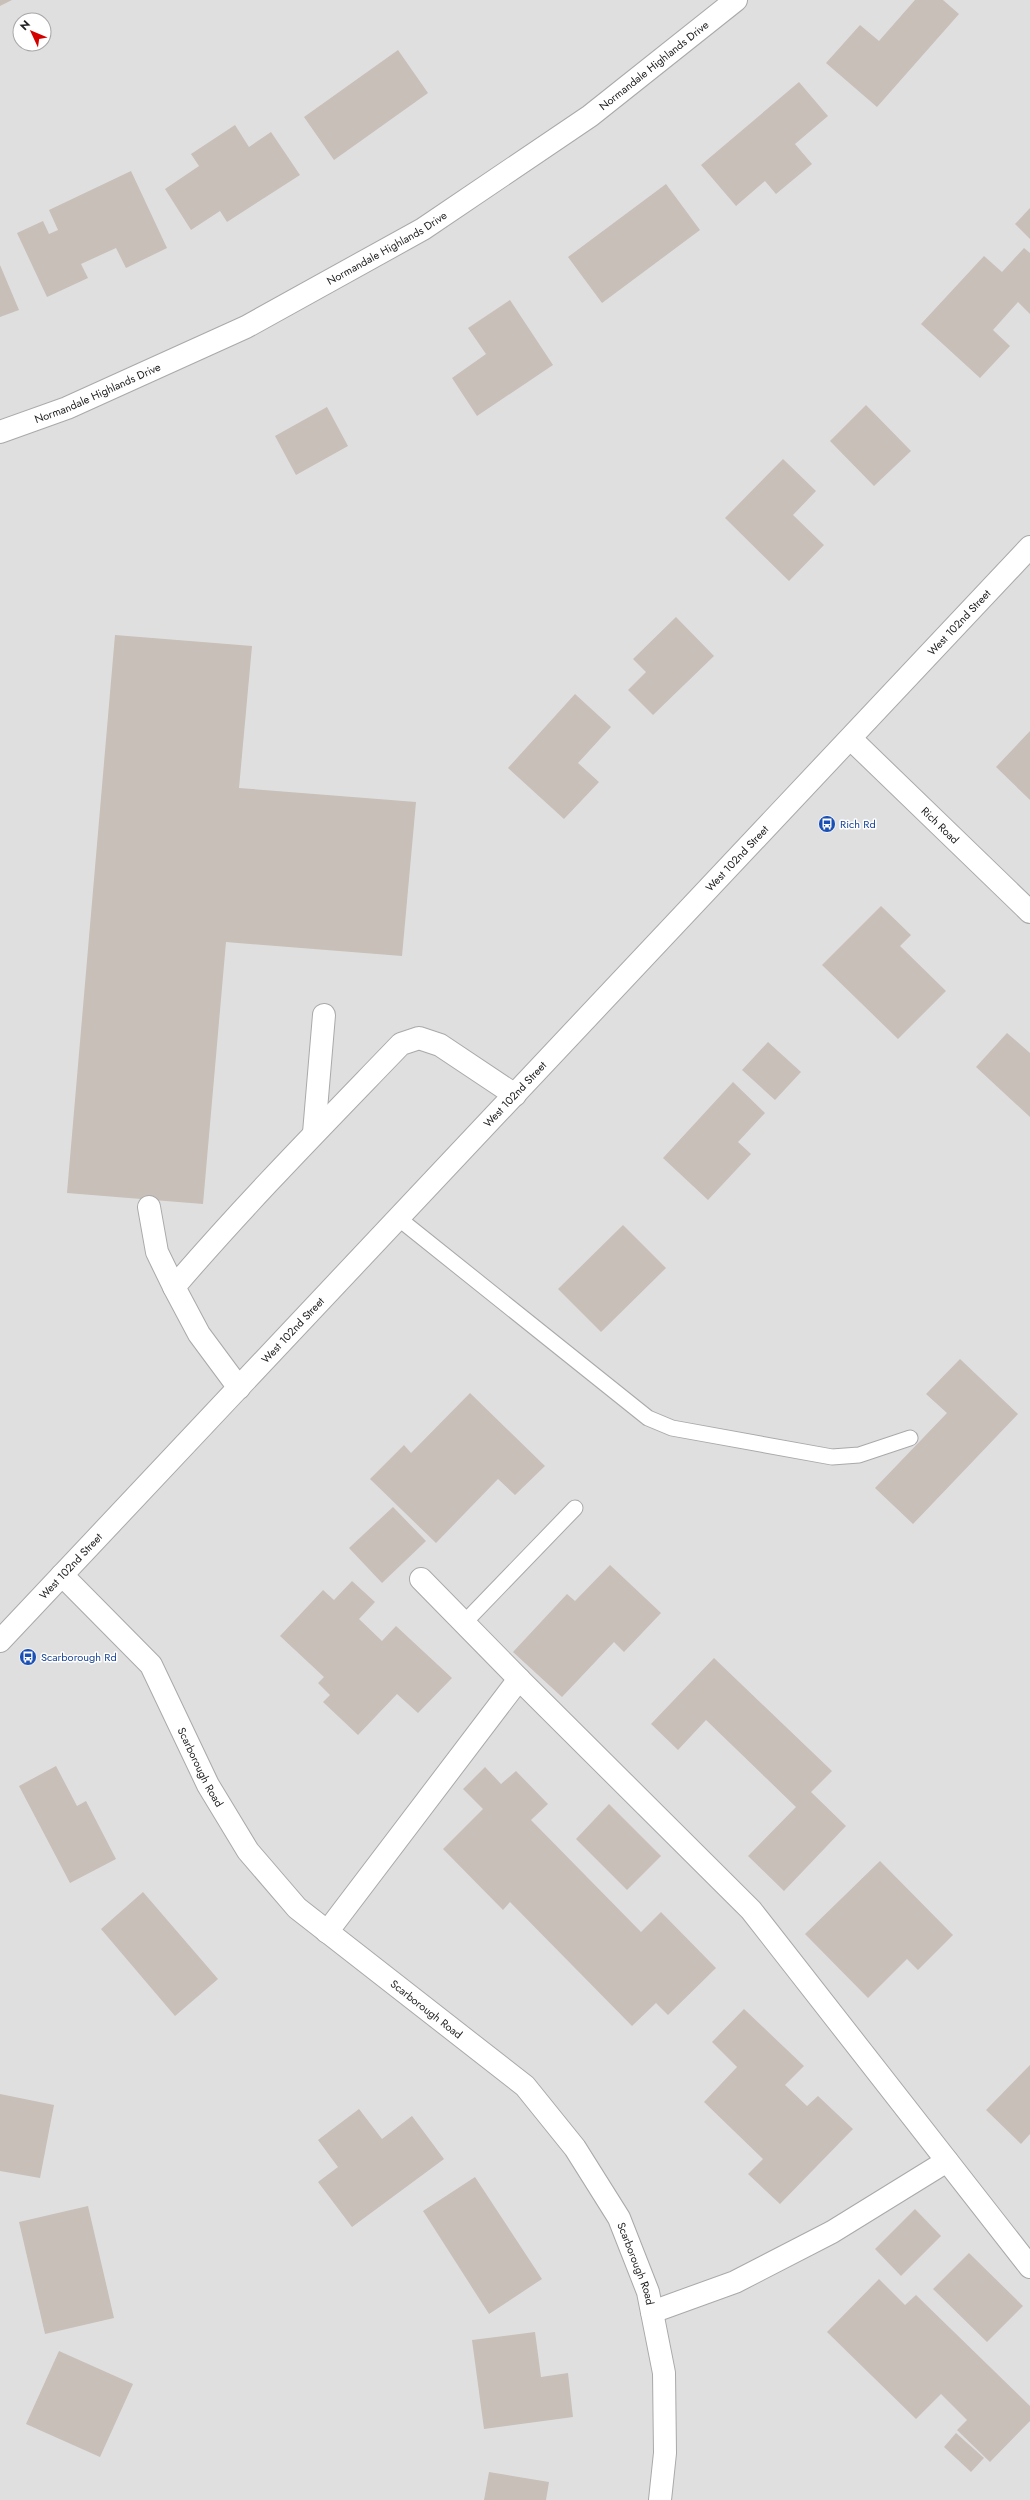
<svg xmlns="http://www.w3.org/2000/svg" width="1030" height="2500" viewBox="0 0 1030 2500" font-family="Jost,sans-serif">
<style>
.residential{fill:#e0dfdf;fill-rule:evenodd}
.building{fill:#c7bfb8}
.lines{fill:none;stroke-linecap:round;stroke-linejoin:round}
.service-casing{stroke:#a9a9a9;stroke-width:17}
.minor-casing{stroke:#a9a9a9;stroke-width:24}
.tertiary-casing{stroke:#a9a9a9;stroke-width:24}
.service{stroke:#fff;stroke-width:15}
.minor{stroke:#fff;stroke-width:22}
.tertiary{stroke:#fff;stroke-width:22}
.labels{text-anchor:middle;stroke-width:3;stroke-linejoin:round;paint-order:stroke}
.street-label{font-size:11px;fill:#222;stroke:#fff}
.transit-label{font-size:11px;fill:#164399;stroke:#fff;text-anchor:start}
</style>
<rect width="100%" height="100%" fill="#f2efe9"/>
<path class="residential" d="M 0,0 L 1030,0 L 1030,2500 L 0,2500 ZM 20,20 L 44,20 L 44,44 L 20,44 Z"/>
<g class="building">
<path d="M 0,0 L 12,0 L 0,6 Z"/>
<path d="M 915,0 L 943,0 L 959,14 L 877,107 L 826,63 L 860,25 L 879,41 Z"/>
<path d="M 398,50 L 428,93 L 334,160 L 304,117 Z"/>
<path d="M 799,82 L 828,116 L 795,144 L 812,164 L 776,194 L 765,181 L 736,206 L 701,165 Z"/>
<path d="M 235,125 L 249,147 L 271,132 L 300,175 L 227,222 L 220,211 L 191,230 L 165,189 L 199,166 L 191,154 Z"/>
<path d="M 131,171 L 167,248 L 126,268 L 116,248 L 81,264 L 88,278 L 47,297 L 17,233 L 43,221 L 49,234 L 58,230 L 49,210 Z"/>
<path d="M 666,184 L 700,230 L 602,303 L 568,257 Z"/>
<path d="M 1030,208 L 1030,239 L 1015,224 Z"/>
<path d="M 1024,248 L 1030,253 L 1030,314 L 1018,302 L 993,330 L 1010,346 L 980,378 L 921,324 L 984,256 L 1002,272 Z"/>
<path d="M 0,265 L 19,310 L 0,317 Z"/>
<path d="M 510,300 L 553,365 L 477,416 L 452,378 L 486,354 L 468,328 Z"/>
<path d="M 866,405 L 911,451 L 874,486 L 830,441 Z"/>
<path d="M 327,407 L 348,446 L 296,475 L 275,436 Z"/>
<path d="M 783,459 L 816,491 L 793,515 L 824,545 L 789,581 L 725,518 Z"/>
<path d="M 676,617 L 714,656 L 653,715 L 628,690 L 646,672 L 633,659 Z"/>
<path d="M 115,635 L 252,646 L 239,788 L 416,802 L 402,956 L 226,942 L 203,1204 L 67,1193 Z"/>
<path d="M 575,694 L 611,727 L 578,763 L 599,782 L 564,819 L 508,768 Z"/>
<path d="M 1030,731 L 1030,800 L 996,767 Z"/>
<path d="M 881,906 L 911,935 L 900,946 L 946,991 L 898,1039 L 822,965 Z"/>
<path d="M 1007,1033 L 1030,1053 L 1030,1117 L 976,1067 Z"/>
<path d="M 768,1042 L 801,1072 L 775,1100 L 742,1070 Z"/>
<path d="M 733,1082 L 765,1113 L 738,1142 L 751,1154 L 708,1200 L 663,1158 Z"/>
<path d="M 623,1225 L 666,1268 L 601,1332 L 558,1289 Z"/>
<path d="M 960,1359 L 1018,1414 L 913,1524 L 875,1488 L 947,1413 L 926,1394 Z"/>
<path d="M 470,1393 L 545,1466 L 515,1495 L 498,1479 L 436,1543 L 370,1479 L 404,1445 L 411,1453 Z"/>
<path d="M 393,1507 L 426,1541 L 382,1583 L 349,1548 Z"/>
<path d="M 610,1565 L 661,1613 L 624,1652 L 614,1642 L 562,1697 L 513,1652 L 567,1594 L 575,1601 Z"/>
<path d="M 352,1581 L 375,1602 L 359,1619 L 382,1641 L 396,1626 L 452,1678 L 418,1713 L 397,1694 L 358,1735 L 323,1702 L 330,1695 L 318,1683 L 324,1677 L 280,1636 L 323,1590 L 334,1600 Z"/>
<path d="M 714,1658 L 832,1771 L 811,1792 L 846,1826 L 784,1891 L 748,1856 L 796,1807 L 706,1720 L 678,1750 L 651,1724 Z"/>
<path d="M 56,1766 L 77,1806 L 86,1801 L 116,1859 L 70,1883 L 19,1786 Z"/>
<path d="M 485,1767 L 501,1784 L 516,1771 L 548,1804 L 531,1820 L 641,1932 L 661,1912 L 716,1968 L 668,2015 L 656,2003 L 632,2026 L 510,1902 L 503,1910 L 443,1849 L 483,1809 L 463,1789 Z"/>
<path d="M 609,1804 L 661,1856 L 627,1890 L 576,1839 Z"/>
<path d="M 880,1861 L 953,1935 L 918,1970 L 907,1959 L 868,1998 L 805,1934 Z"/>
<path d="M 143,1892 L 218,1979 L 175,2016 L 101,1929 Z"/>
<path d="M 744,2009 L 804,2066 L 785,2085 L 807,2106 L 818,2096 L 853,2129 L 780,2204 L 748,2174 L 763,2159 L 704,2102 L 737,2067 L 712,2042 Z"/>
<path d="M 1030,2065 L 1030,2134 L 1021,2144 L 986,2110 Z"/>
<path d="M 0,2094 L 54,2105 L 40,2178 L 0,2171 Z"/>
<path d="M 359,2109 L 382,2139 L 412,2116 L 444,2159 L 352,2227 L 318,2182 L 338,2167 L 318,2140 Z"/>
<path d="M 475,2177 L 542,2279 L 489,2314 L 423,2211 Z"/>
<path d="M 88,2206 L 114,2318 L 45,2334 L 19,2222 Z"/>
<path d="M 915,2209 L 941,2236 L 901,2276 L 875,2249 Z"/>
<path d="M 969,2253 L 1023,2306 L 987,2342 L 933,2289 Z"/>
<path d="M 879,2279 L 905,2305 L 916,2295 L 1030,2406 L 1030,2421 L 990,2462 L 957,2430 L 967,2420 L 941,2394 L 916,2419 L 827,2332 Z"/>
<path d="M 535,2332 L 541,2377 L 568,2373 L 573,2417 L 484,2429 L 472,2340 Z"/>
<path d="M 59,2351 L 133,2384 L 100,2457 L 26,2424 Z"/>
<path d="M 956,2433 L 984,2458 L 971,2472 L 944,2447 Z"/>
<path d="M 489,2472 L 549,2482 L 546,2500 L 484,2500 Z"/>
</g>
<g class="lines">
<g class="service-casing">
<g id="service">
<path d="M 398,1218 L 648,1418 L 672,1428 L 832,1457 L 859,1455 L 910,1438"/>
<path d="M 464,1623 L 575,1508"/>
</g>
</g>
<g class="minor-casing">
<g id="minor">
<path id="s1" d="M 0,432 L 67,408 L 246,327 L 423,229 L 590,116 L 736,0"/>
<path id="s2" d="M 851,739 L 1030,912"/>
<path d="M 314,1133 L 324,1015"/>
<path d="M 149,1207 L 157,1252 L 174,1287"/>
<path d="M 239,1388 L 199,1334 L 174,1287 C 246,1203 324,1124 401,1044 L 419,1038 L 440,1045 L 515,1095"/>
<path id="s3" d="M 62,1575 L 151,1665 L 208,1785 L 248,1851 L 297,1908 L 525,2086 L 575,2148 L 619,2218 L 648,2292 L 664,2373 L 665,2453 L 660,2500"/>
<path d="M 421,1579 L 519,1679"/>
<path d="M 327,1932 L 519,1679 L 751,1910 L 1030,2267"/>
<path d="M 652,2312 L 735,2282 L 832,2232 L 947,2161"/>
</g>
</g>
<g class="tertiary-casing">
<g id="tertiary">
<path id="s4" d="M 0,1641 L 1030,547"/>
</g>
</g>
<use href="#service" class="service"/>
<use href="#minor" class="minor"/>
<use href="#tertiary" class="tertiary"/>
</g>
<defs>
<g id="bus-disc" transform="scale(0.9)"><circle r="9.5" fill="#1a4fb4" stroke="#fff"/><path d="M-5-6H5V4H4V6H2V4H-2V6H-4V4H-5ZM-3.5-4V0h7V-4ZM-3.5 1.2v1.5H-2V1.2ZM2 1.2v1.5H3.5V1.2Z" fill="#fff"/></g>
</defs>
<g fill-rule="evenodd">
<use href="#bus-disc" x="827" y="824"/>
<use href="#bus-disc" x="28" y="1657"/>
</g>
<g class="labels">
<g class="street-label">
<text dy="4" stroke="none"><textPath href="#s1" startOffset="753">Normandale Highlands Drive</textPath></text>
<text dy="4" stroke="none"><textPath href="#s1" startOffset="429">Normandale Highlands Drive</textPath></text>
<text dy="4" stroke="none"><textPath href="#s1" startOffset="105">Normandale Highlands Drive</textPath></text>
<text dy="4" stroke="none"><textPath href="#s4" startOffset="1399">West 102nd Street</textPath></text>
<text dy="4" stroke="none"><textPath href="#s2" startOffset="124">Rich Road</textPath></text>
<text dy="4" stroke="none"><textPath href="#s4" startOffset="1075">West 102nd Street</textPath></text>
<text dy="4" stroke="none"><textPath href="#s4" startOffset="751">West 102nd Street</textPath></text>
<text dy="4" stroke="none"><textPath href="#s4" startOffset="427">West 102nd Street</textPath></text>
<text dy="4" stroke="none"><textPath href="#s4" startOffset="103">West 102nd Street</textPath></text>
<text dy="4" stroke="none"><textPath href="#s3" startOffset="240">Scarborough Road</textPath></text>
<text dy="4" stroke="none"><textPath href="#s3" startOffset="576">Scarborough Road</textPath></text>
<text dy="4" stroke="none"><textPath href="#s3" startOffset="912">Scarborough Road</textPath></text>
</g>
<g class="transit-label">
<text x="840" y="828">Rich Rd</text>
<text x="41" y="1661">Scarborough Rd</text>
</g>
</g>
<g transform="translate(32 32) rotate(314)"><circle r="19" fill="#ffffff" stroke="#a7a7a7"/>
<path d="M0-3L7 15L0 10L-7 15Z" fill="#d40000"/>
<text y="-6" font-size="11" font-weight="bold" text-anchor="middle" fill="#222222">N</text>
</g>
</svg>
